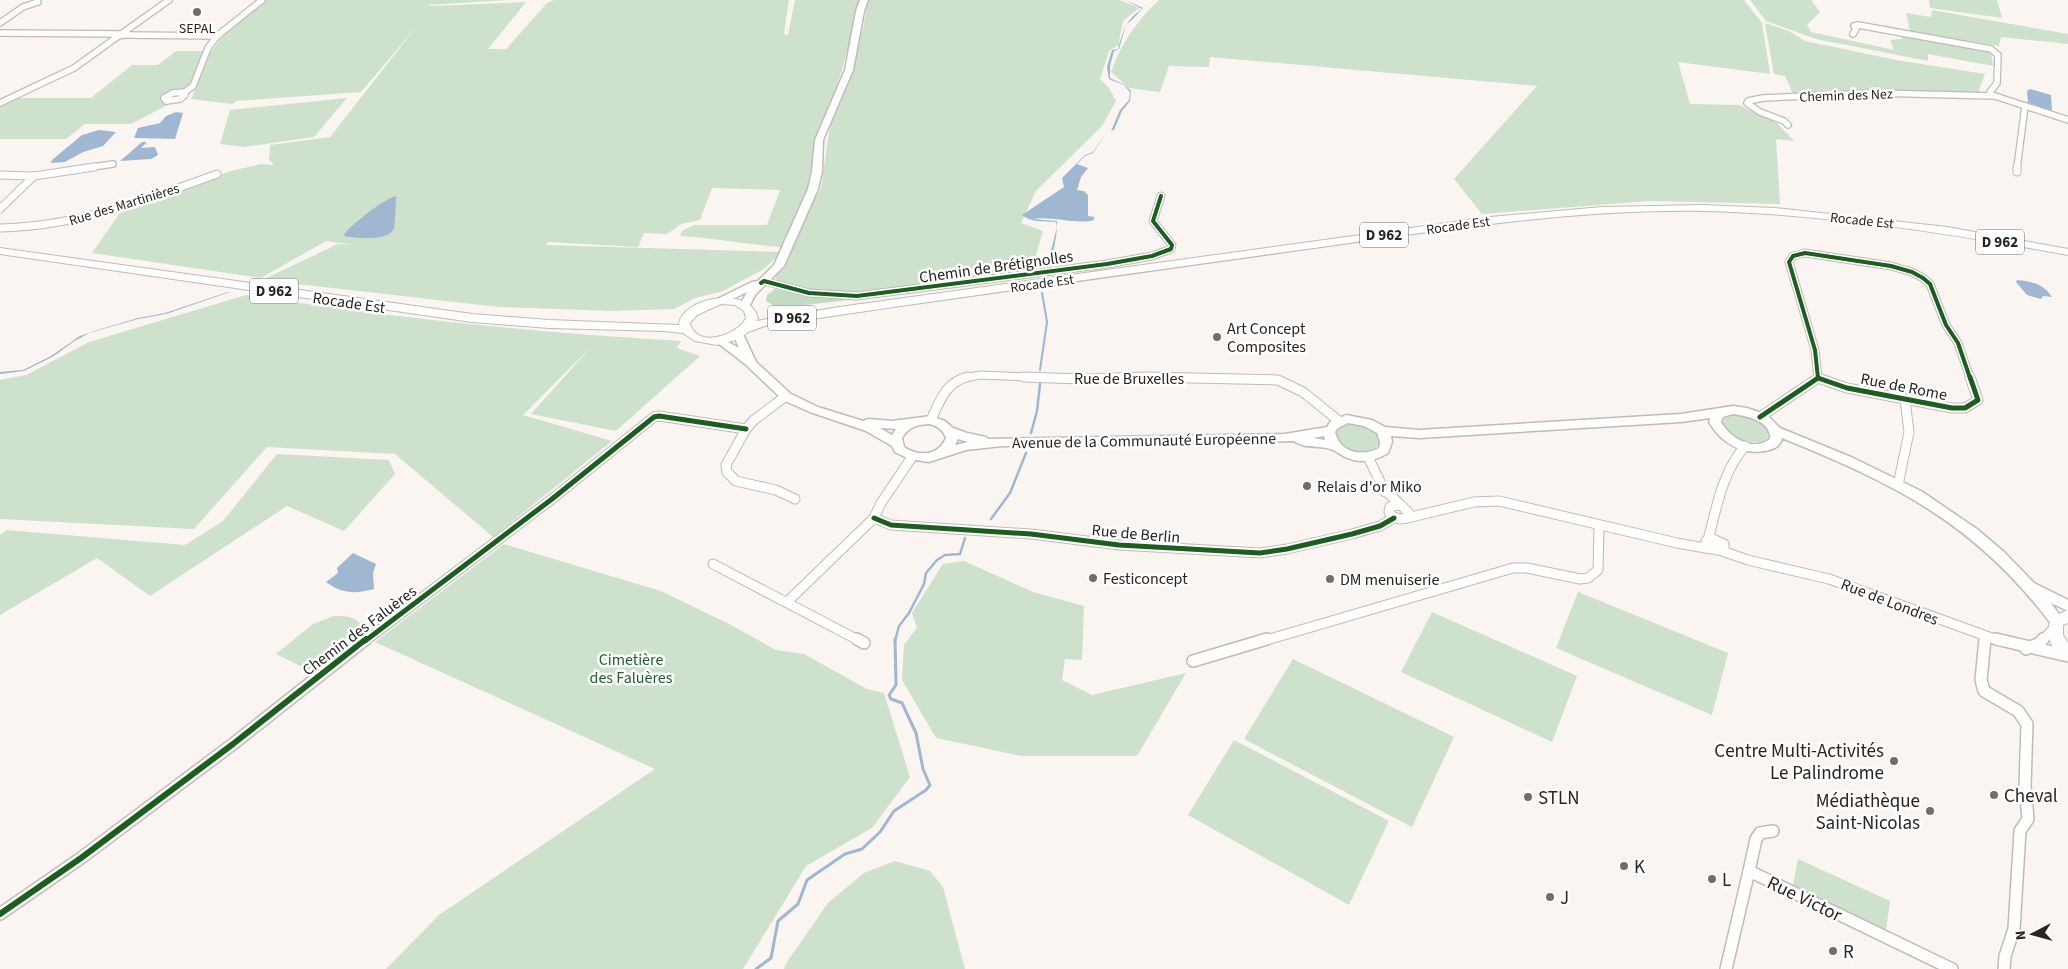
<svg xmlns="http://www.w3.org/2000/svg" width="2068" height="969" viewBox="0 0 2068 969" font-family="'Source Sans 3',sans-serif">
<style>
.green{fill:#cde1cc}
.forest{fill:#c4dac3}
.water{fill:#a0b7d2}
.lines{fill:none;stroke-linecap:round;stroke-linejoin:round}
.stream-far2{stroke:#a0b7d2;stroke-width:2}
.stream-far1{stroke:#a0b7d2;stroke-width:2.5}
.stream{stroke:#a0b7d2;stroke-width:3}
.street-far3-casing{stroke:#c0bbb8;stroke-width:8}
.street-far2-casing{stroke:#c0bbb8;stroke-width:9}
.street-far1-casing{stroke:#c0bbb8;stroke-width:11}
.street-casing{stroke:#c0bbb8;stroke-width:14}
.secondary-casing{stroke:#c0bbb8;stroke-width:3}
.primary-casing{stroke:#c0bbb8;stroke-width:2}
.street-far3{stroke:#fefefd;stroke-width:5.5}
.street-far2{stroke:#fefefd;stroke-width:7}
.street-far1{stroke:#fefefd;stroke-width:9}
.street{stroke:#fefefd;stroke-width:11}
.secondary{fill:#fefefd;fill-rule:evenodd}
.primary{fill:#fefefd;fill-rule:evenodd}
.cycleway-far2-casing{stroke:#fff;stroke-width:6}
.cycleway-far1-casing{stroke:#fff;stroke-width:8}
.cycleway-casing{stroke:#fff;stroke-width:9}
.cycleway-far2{stroke:#1b5e20;stroke-width:4}
.cycleway-far1{stroke:#1b5e20;stroke-width:5}
.cycleway{stroke:#1b5e20;stroke-width:6}
.poi-dot{fill:#726d6a;stroke:#fff;stroke-width:2}
.labels{text-anchor:middle;stroke-width:5;stroke-linejoin:round;paint-order:stroke}
.far-poi-label{font-size:14px;fill:#282421;stroke:#fff}
.far-street-label{font-size:14px;fill:#282421;stroke:#fff}
.shield{fill:#fff;stroke:#686664;stroke-width:1}
.shield-label{font-size:15px;font-weight:bold;fill:#282421}
.street-label{font-size:16px;fill:#282421;stroke:#fff}
.poi-label{font-size:16px;fill:#282421;stroke:#fff;text-anchor:start}
.park-label{font-size:16px;fill:#1e6030;stroke:#fff}
.near-poi-label{font-size:19px;fill:#282421;stroke:#fff;text-anchor:start}
.near-street-label{font-size:19px;fill:#282421;stroke:#fff}
</style>
<rect width="100%" height="100%" fill="#faf5f1"/>
<g class="green">
<path d="M 265,0 L 510,0 L 426,5 L 433,6 L 526,2 L 488,49 L 506,49 L 547,3 L 554,0 L 789,0 L 784,34 L 788,35 L 795,0 L 862,0 L 840,76 L 813,158 L 811,183 L 782,247 C 748,245 715,238 680,236 L 682,231 L 694,225 L 767,225 L 780,190 L 712,188 L 700,220 L 681,224 L 667,234 L 644,233 L 638,247 L 548,242 L 546,245 L 782,252 L 764,269 L 723,291 L 695,298 L 674,309 L 612,311 L 499,307 L 262,280 L 338,244 L 352,245 L 326,241 L 261,278 L 92,253 L 122,210 L 231,171 L 262,164 L 274,165 L 269,160 L 270,145 L 330,137 L 417,26 L 361,92 L 237,101 L 232,104 L 191,99 L 210,55 L 183,97 L 131,124 L 85,124 L 66,139 L 0,139 L 0,107 L 16,98 L 91,98 L 132,65 L 158,65 L 176,51 L 212,51 L 222,37 Z"/>
<path d="M 868,0 L 1120,0 L 1139,8 L 1123,21 L 1119,42 L 1122,43 L 1109,51 L 1100,79 L 1109,88 L 1116,101 L 1102,126 L 1036,191 L 1021,223 L 1043,231 L 1032,269 L 849,294 L 817,293 L 782,284 L 771,274 L 821,188 L 833,104 L 863,29 Z"/>
<path d="M 1159,0 L 1744,0 L 1762,23 L 1770,74 L 1678,62 L 1690,104 L 1739,105 L 1777,123 L 1794,141 L 1776,139 L 1780,204 L 1650,201 L 1482,214 L 1454,179 L 1537,86 L 1210,57 L 1209,67 L 1169,66 L 1160,92 L 1129,88 L 1111,72 C 1121,44 1137,20 1159,0 Z"/>
<path d="M 1750,0 L 1811,0 L 1820,12 L 1807,25 L 1811,32 L 1894,50 L 1890,40 L 1902,39 L 1902,36 L 1991,52 L 1993,66 L 1928,54 L 1928,61 L 1816,39 L 1766,21 Z"/>
<path d="M 1929,0 L 1997,0 L 2002,18 L 1930,8 Z"/>
<path d="M 1932,10 L 2068,34 L 2068,44 L 2001,37 L 1999,46 L 1910,31 L 1906,13 L 1931,17 Z"/>
<path d="M 1765,23 L 1789,31 L 1805,41 L 1896,60 L 1985,74 L 1979,90 L 1982,94 L 1862,90 L 1793,94 L 1785,76 L 1774,74 Z"/>
<path d="M 347,98 L 314,137 L 244,147 L 220,144 L 230,110 Z"/>
<path d="M 246,295 C 390,317 535,333 681,341 L 677,348 L 700,356 L 616,431 L 531,414 L 591,347 L 523,415 L 612,441 L 493,537 L 395,454 L 267,447 L 194,529 L 0,519 L 0,380 L 26,375 L 89,342 Z"/>
<path d="M 1733,415 C 1744,415 1778,424 1766,440 C 1753,446 1716,437 1724,419 Z"/>
<path d="M 1347,424 C 1360,423 1382,428 1379,444 C 1368,460 1340,453 1336,435 L 1338,430 Z"/>
<path d="M 277,454 L 389,460 L 395,474 L 344,531 L 287,506 L 150,596 L 97,558 L 0,615 L 0,535 L 6,530 L 185,545 L 223,521 Z"/>
<path d="M 504,544 L 661,591 L 731,625 L 776,650 L 804,654 L 867,689 L 884,693 L 910,777 L 872,828 L 806,866 L 743,969 L 386,969 L 439,915 L 655,769 L 375,642 Z"/>
<path d="M 964,561 L 1033,592 L 1084,606 L 1082,660 L 1065,659 L 1062,680 L 1092,695 L 1186,673 L 1137,756 L 1022,756 L 936,738 L 902,680 L 904,645 L 917,628 L 912,613 L 943,564 Z"/>
<path d="M 1578,592 L 1728,653 L 1712,715 L 1556,648 Z"/>
<path d="M 1432,612 L 1577,676 L 1552,742 L 1401,672 Z"/>
<path d="M 334,616 C 348,616 355,616 364,628 L 360,636 L 313,672 L 276,654 L 313,624 Z"/>
<path d="M 1293,659 L 1454,737 L 1412,827 L 1244,739 Z"/>
<path d="M 1234,740 L 1389,821 L 1349,905 L 1188,815 Z"/>
<path d="M 1798,859 L 1890,901 L 1886,930 L 1793,885 Z"/>
<path d="M 895,861 L 930,871 L 943,887 L 965,969 L 784,969 L 787,962 L 828,903 L 864,873 Z"/>
</g>
<path class="forest" d="M 775,289 L 817,298 L 876,297 L 778,308 L 766,301 L 767,295 Z"/>
<g class="water">
<path d="M 1125,0 L 1141,7 L 1143,8 C 1137,14 1133,20 1126,25 L 1119,49 L 1114,51 L 1110,66 L 1110,78 L 1125,85 L 1131,91 L 1130,101 L 1122,111 L 1114,130 L 1111,131 L 1120,110 L 1129,100 L 1130,92 L 1124,85 L 1109,79 L 1107,67 L 1112,50 L 1118,49 C 1124,29 1125,21 1142,9 Z"/>
<path d="M 2030,89 L 2051,95 L 2052,111 L 2028,103 L 2027,91 Z"/>
<path d="M 176,112 L 183,113 L 175,139 L 134,138 L 138,128 L 160,123 L 166,116 Z"/>
<path d="M 99,130 L 116,132 L 103,146 L 83,152 L 65,162 L 51,163 L 52,160 L 82,135 Z"/>
<path d="M 1107,132 L 1093,153 L 1085,156 L 1077,164 L 1088,168 L 1081,177 L 1077,190 L 1084,191 L 1088,195 L 1088,216 L 1094,217 L 1094,220 C 1077,225 1052,216 1033,219 L 1057,221 C 1058,230 1053,261 1047,266 L 1057,227 L 1056,222 C 1044,221 1032,223 1022,215 L 1064,187 L 1062,178 L 1085,155 L 1093,152 Z"/>
<path d="M 142,142 L 147,142 L 141,148 L 155,147 L 158,155 L 151,159 L 120,161 Z"/>
<path d="M 396,196 C 396,201 395,225 394,228 C 390,242 354,238 343,236 C 349,226 385,198 396,196 Z"/>
<path d="M 2017,280 C 2032,282 2043,283 2052,297 L 2043,296 L 2041,299 L 2027,295 L 2016,282 Z"/>
<path d="M 228,292 L 230,292 L 166,314 L 138,319 L 89,333 L 73,342 L 54,356 L 24,371 L 0,374 L 0,372 L 23,370 L 51,356 L 80,336 L 94,331 L 138,318 L 165,313 Z"/>
<path d="M 353,553 L 376,564 L 373,573 L 374,589 C 355,594 342,594 326,582 L 338,573 L 337,568 Z"/>
</g>
<g class="lines">
<path class="stream-far2" d="M 1040,370 L 1047,322 L 1042,293"/>
<g class="stream-far1">
<path d="M 1031,433 L 1037,411 L 1040,384"/>
<path d="M 991,519 L 1010,493 L 1026,453"/>
<path d="M 895,641 L 899,626 L 909,613 L 924,584 L 926,573 L 937,560 L 945,555 L 960,554 L 965,538"/>
</g>
<path class="stream" d="M 756,969 L 771,958 L 778,921 L 798,904 L 807,880 L 845,854 L 862,849 L 880,832 L 894,811 L 926,790 L 930,785 L 923,769 L 916,733 L 902,703 L 891,699 L 889,695 L 896,685 L 895,639"/>
<g class="street-far3-casing">
<g id="street-far3">
<path d="M 0,23 L 23,7 L 38,2"/>
<path d="M 124,32 L 169,0"/>
<path d="M 0,33 L 127,34 L 115,37 L 115,35"/>
<path d="M 1853,34 L 1856,29 L 1854,26 L 1858,25 L 1991,49 L 1998,55 L 1997,83 L 1990,92 L 1992,95 L 2068,120"/>
<path d="M 126,35 L 217,36 L 208,48 L 193,86 L 185,92"/>
<path d="M 217,36 L 262,0"/>
<path d="M 185,92 L 185,95 L 180,99 L 166,101 L 164,98 L 173,93 Z"/>
<path d="M 0,103 L 74,68 L 117,37"/>
<path d="M 1788,125 L 1784,121 L 1760,112 L 1747,103 L 1748,101 L 1763,98 L 1876,93 L 1994,96"/>
<path d="M 85,168 L 113,164"/>
<path d="M 2017,168 L 2025,106"/>
</g>
</g>
<g class="street-far2-casing">
<g id="street-far2">
<path d="M 2017,172 L 2017,167"/>
<path d="M 0,175 L 34,176 L 0,209"/>
<path d="M 34,176 L 94,167"/>
<path d="M 0,228 C 78,226 145,200 217,174"/>
<path d="M 764,281 L 809,293 L 857,296 L 1107,264 L 1152,256 L 1171,249 L 1172,245 L 1153,221 L 1161,196"/>
<path d="M 963,378 L 980,375 L 1056,378"/>
<path d="M 1114,378 L 1191,378"/>
<path d="M 1818,378 L 1815,350 L 1789,262 L 1793,256 L 1805,253 L 1891,266 L 1912,272 L 1923,278 L 1930,284 L 1946,325 L 1958,343 L 1970,378"/>
</g>
</g>
<g class="street-far1-casing">
<g id="street-far1">
<path d="M 1024,377 L 1081,379 L 1147,377 L 1278,380 L 1303,392 L 1339,421"/>
<path d="M 1818,378 L 1847,388 L 1952,408 L 1965,408 L 1978,400 L 1970,377"/>
<path d="M 786,396 L 754,420 L 746,429 L 726,465 L 727,472 L 736,481 L 776,490 L 795,499"/>
<path d="M 1760,417 L 1818,378"/>
<path d="M 931,420 C 940,401 945,383 967,377"/>
<path d="M 1368,457 L 1385,492"/>
<path d="M 1898,485 L 1909,432 L 1905,400"/>
<path d="M 1383,488 L 1409,513 L 1407,518 L 1400,519 L 1391,516 L 1389,512 L 1390,507 L 1395,505 L 1402,506"/>
<path d="M 874,518 L 891,525 L 1031,534 L 1119,545 L 1260,553 L 1287,549 L 1352,534 L 1380,526 L 1394,518"/>
<path d="M 1407,518 L 1474,502 L 1499,501 L 1677,543 L 1711,549"/>
<path d="M 1713,539 L 1724,544 L 1724,550 C 1715,551 1710,549 1706,541 Z"/>
<path d="M 1708,540 C 1717,506 1722,473 1745,446"/>
<path d="M 1722,551 L 1748,560 L 1829,579 L 2000,641"/>
<path d="M 713,564 L 860,641"/>
<path d="M 788,601 L 874,518 L 881,503 L 912,457"/>
<path d="M 365,641 L 552,499 L 654,417 L 659,416 L 746,429"/>
<path d="M 1263,641 L 1513,568 L 1527,568 L 1580,579 L 1588,578 L 1598,570 L 1599,526"/>
<path d="M 1985,641 L 1985,637"/>
<path d="M 2042,641 L 2054,628"/>
</g>
</g>
<g class="street-casing">
<g id="street">
<path d="M 857,639 L 864,643"/>
<path d="M 1985,639 L 1981,680 L 1984,691 L 2018,711 L 2027,724 L 2025,786 L 2028,819 L 2020,831 L 2014,929 L 2005,956 L 2004,969"/>
<path d="M 1996,639 L 2068,656"/>
<path d="M 2026,649 L 2040,643 L 2043,639"/>
<path d="M 1193,661 L 1267,639"/>
<path d="M 1749,871 L 1756,839 L 1760,833 L 1773,831"/>
<path d="M 0,914 L 81,858 L 233,744 L 366,639"/>
<path d="M 1726,969 L 1749,871 L 1952,969"/>
</g>
</g>
<g class="secondary-casing">
<g id="secondary">
<path d="M 860,0 L 868,0 L 864,11 L 853,70 L 823,140 L 822,171 L 818,189 L 784,266 L 755,295 L 749,307 L 745,308 L 740,305 L 747,292 L 725,303 L 717,303 L 716,301 L 717,299 L 752,282 L 758,281 L 774,265 L 808,189 L 812,171 L 815,140 L 845,70 L 856,11 Z"/>
<path d="M 738,331 L 743,334 L 756,362 L 791,394 L 818,407 L 863,421 L 868,419 L 892,421 L 931,416 L 945,421 L 953,428 L 967,433 L 986,437 L 988,439 L 1285,434 L 1327,427 L 1330,422 L 1346,415 L 1372,420 L 1385,427 L 1419,430 L 1681,414 L 1733,406 L 1747,408 L 1767,415 L 1780,428 L 1851,457 L 1921,491 L 1977,529 L 2004,552 L 2034,583 L 2068,600 L 2068,611 L 2051,603 L 2064,621 L 2062,625 L 2057,627 L 2052,625 C 1976,524 1896,484 1782,438 C 1781,445 1775,449 1769,450 C 1744,457 1721,443 1709,422 L 1710,418 L 1681,422 L 1419,438 L 1391,436 L 1392,442 L 1388,453 C 1380,458 1372,461 1362,461 C 1350,461 1342,455 1333,450 C 1321,445 1304,449 1294,441 L 1002,446 L 966,450 L 929,462 L 909,459 L 895,452 L 892,446 L 866,431 L 810,412 L 783,400 L 745,364 L 714,340 L 719,337 L 739,348 L 733,334 ZM 1733,414 C 1748,416 1771,421 1770,439 C 1753,452 1730,438 1721,422 L 1723,417 ZM 1348,423 L 1364,426 L 1377,433 L 1380,442 L 1379,448 C 1362,457 1340,453 1335,432 L 1338,428 ZM 931,424 C 938,427 943,430 946,438 C 938,456 919,457 904,447 L 902,438 C 908,427 918,424 931,424 ZM 880,428 L 896,429 L 892,435 ZM 1324,436 L 1325,440 L 1313,438 ZM 958,439 L 968,442 L 955,445 Z"/>
</g>
</g>
<g class="primary-casing">
<g id="primary">
<path d="M 1702,205 L 1775,208 L 1947,227 L 2068,249 L 2068,255 C 1948,233 1826,214 1704,211 C 1573,209 1443,230 1314,248 C 1155,270 997,292 839,315 L 765,326 L 748,332 L 739,339 L 717,345 L 695,341 L 683,333 L 663,331 L 549,328 L 472,322 L 0,254 L 0,248 L 472,314 L 549,320 L 679,325 C 680,298 749,284 758,318 L 756,321 L 839,307 L 1490,217 L 1602,207 ZM 721,304 L 735,305 L 744,311 L 746,318 C 737,336 696,349 690,323 L 697,315 Z"/>
<path d="M 2068,610 L 2068,623 L 2063,625 L 2063,635 L 2068,643 L 2068,660 C 2051,655 2044,632 2052,617 Z"/>
</g>
</g>
<use href="#street-far3" class="street-far3"/>
<use href="#street-far2" class="street-far2"/>
<use href="#street-far1" class="street-far1"/>
<use href="#street" class="street"/>
<use href="#secondary" class="secondary"/>
<use href="#primary" class="primary"/>
<g class="cycleway-far2-casing">
<g id="cycleway-far2">
<path d="M 761,283 L 764,281 L 809,293 L 857,296 L 1107,264 L 1152,256 L 1171,249 L 1172,245 L 1153,221 L 1161,196"/>
<path d="M 1818,378 L 1815,350 L 1789,262 L 1793,256 L 1805,253 L 1891,266 L 1912,272 L 1923,278 L 1930,284 L 1946,325 L 1958,343 L 1970,378"/>
</g>
</g>
<g class="cycleway-far1-casing">
<g id="cycleway-far1">
<path d="M 1818,378 L 1847,388 L 1952,408 L 1965,408 L 1978,400 L 1970,377"/>
<path d="M 1760,417 L 1818,378"/>
<path d="M 874,518 L 891,525 L 1031,534 L 1119,545 L 1260,553 L 1287,549 L 1352,534 L 1380,526 L 1394,518"/>
<path d="M 365,641 L 552,499 L 654,417 L 659,416 L 746,429"/>
</g>
</g>
<g class="cycleway-casing">
<path id="cycleway" d="M 0,914 L 81,858 L 233,744 L 366,639"/>
</g>
<use href="#cycleway-far2" class="cycleway-far2"/>
<use href="#cycleway-far1" class="cycleway-far1"/>
<use href="#cycleway" class="cycleway"/>
</g>
<g class="poi-dot">
<circle cx="197" cy="12" r="5"/>
<circle cx="1217" cy="337" r="5"/>
<circle cx="1307" cy="486" r="5"/>
<circle cx="1093" cy="578" r="5"/>
<circle cx="1330" cy="579" r="5"/>
<circle cx="1894" cy="761" r="5"/>
<circle cx="1994" cy="795" r="5"/>
<circle cx="1528" cy="797" r="5"/>
<circle cx="1930" cy="811" r="5"/>
<circle cx="1624" cy="866" r="5"/>
<circle cx="1712" cy="879" r="5"/>
<circle cx="1550" cy="897" r="5"/>
<circle cx="1833" cy="951" r="5"/>
</g>
<g class="labels">
<g class="far-poi-label">
<text x="197" y="33">SEPAL</text>
</g>
<g class="far-street-label">
<text transform="translate(1846 95) rotate(-2)" y="5">Chemin des Nez</text>
<text transform="translate(124 204) rotate(-17)" y="5">Rue des Martinières</text>
<text transform="translate(1862 220) rotate(6)" y="5">Rocade Est</text>
<text transform="translate(1458 225) rotate(-8)" y="5">Rocade Est</text>
<text transform="translate(1042 283) rotate(-8)" y="5">Rocade Est</text>
</g>
<g class="shield">
<rect x="1360" y="222.5" width="48" height="25" rx="4"/>
<rect x="1976" y="229.5" width="48" height="25" rx="4"/>
<rect x="250" y="278.5" width="48" height="25" rx="4"/>
<rect x="768" y="305.5" width="48" height="25" rx="4"/>
</g>
<g class="shield-label">
<text x="1384" y="240">D 962</text>
<text x="2000" y="247">D 962</text>
<text x="274" y="296">D 962</text>
<text x="792" y="323">D 962</text>
</g>
<g class="street-label">
<text transform="translate(996 266) rotate(-8)" y="6">Chemin de Brétignolles</text>
<text transform="translate(349 302) rotate(8)" y="6">Rocade Est</text>
<text x="1129" y="384">Rue de Bruxelles</text>
<text transform="translate(1904 386) rotate(11)" y="6">Rue de Rome</text>
<text transform="translate(1144 440) rotate(-1)" y="6">Avenue de la Communauté Européenne</text>
<text transform="translate(1136 533) rotate(5)" y="6">Rue de Berlin</text>
<text transform="translate(1890 601) rotate(21)" y="6">Rue de Londres</text>
<text transform="translate(359 630) rotate(-37)" y="6">Chemin des Faluères</text>
</g>
<g class="poi-label">
<text x="1227" y="334">Art Concept<tspan x="1227" dy="18">Composites</tspan></text>
<text x="1317" y="492">Relais d'or Miko</text>
<text x="1103" y="584">Festiconcept</text>
<text x="1340" y="585">DM menuiserie</text>
</g>
<g class="park-label">
<text x="631" y="665">Cimetière<tspan x="631" dy="18">des Faluères</tspan></text>
</g>
<g class="near-poi-label">
<text x="1884" y="757" text-anchor="end">Centre Multi-Activités<tspan x="1884" dy="22">Le Palindrome</tspan></text>
<text x="2004" y="802">Cheval</text>
<text x="1538" y="804">STLN</text>
<text x="1920" y="807" text-anchor="end">Médiathèque<tspan x="1920" dy="22">Saint-Nicolas</tspan></text>
<text x="1634" y="873">K</text>
<text x="1722" y="886">L</text>
<text x="1560" y="904">J</text>
<text x="1843" y="958">R</text>
</g>
<g class="near-street-label">
<text transform="translate(1805 898) rotate(26)" y="7">Rue Victor</text>
</g>
</g>
<g transform="translate(2033 934) rotate(264)" stroke="#ffffff" stroke-width="4" paint-order="stroke">
<path d="M0-4L9 19L0 12L-9 19Z" fill="#282421"/>
<text y="-8" font-size="14" font-weight="bold" text-anchor="middle" fill="#282421">N</text>
</g>
</svg>
